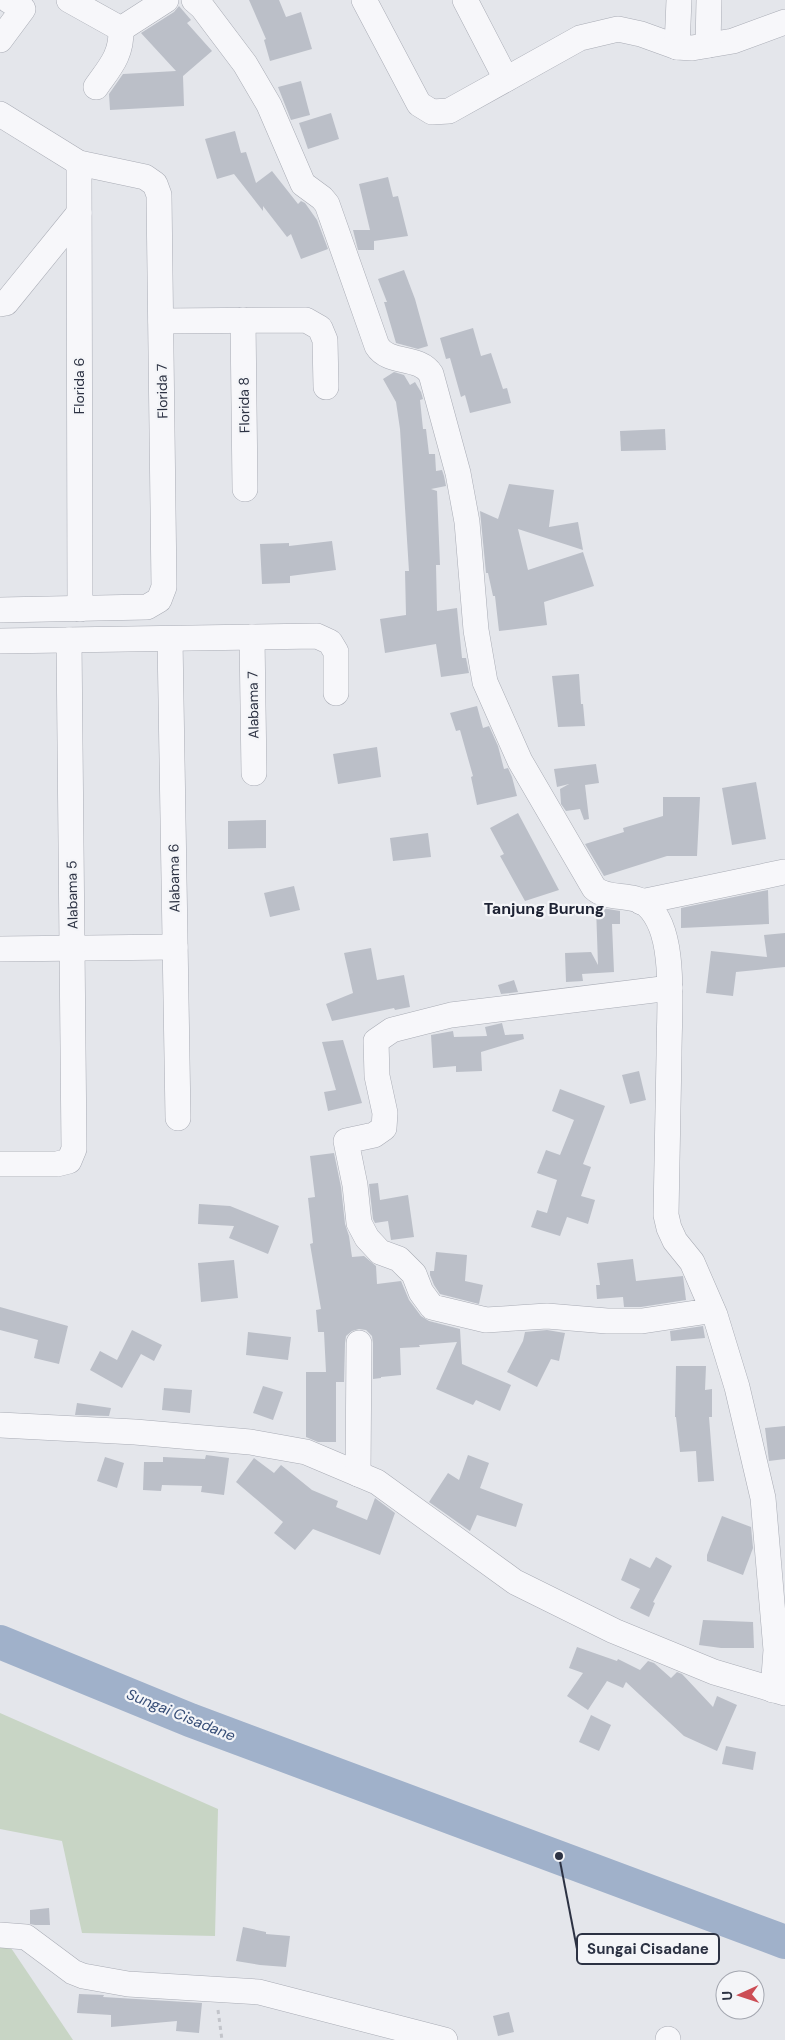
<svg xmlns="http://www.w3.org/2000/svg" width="785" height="2040" viewBox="0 0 785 2040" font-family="'DM Sans',sans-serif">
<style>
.green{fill:#c8d5c5}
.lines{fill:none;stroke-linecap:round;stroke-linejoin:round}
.river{stroke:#a0b1ca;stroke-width:34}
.building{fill:#bbbfc8}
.minor-casing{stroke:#a9acb5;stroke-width:26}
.path{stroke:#c2c4ca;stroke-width:3;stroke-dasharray:4 4;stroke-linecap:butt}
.minor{stroke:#f7f7fa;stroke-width:25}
.labels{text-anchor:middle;stroke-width:4.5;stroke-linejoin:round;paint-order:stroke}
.street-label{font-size:14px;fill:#2c3243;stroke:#f4f5f8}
.water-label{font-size:15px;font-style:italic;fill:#364d77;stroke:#f4f5f8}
.quarter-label{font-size:16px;font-weight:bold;fill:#1e2334;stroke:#f4f5f8}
.leader{fill:none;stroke:#2c3243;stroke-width:2}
.callout-dot{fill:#2c3243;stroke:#f4f5f8;stroke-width:2}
.callout{fill:#f4f5f8;stroke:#2c3243;stroke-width:2}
.callout-label{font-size:15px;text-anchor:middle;font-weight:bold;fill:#2c3243}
</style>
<rect width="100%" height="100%" fill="#e4e6eb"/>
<g class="green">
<path d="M 0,1713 L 218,1809 L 215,1936 L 82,1933 L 62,1841 L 0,1829 Z"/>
<path d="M 7,1942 L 73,2040 L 0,2040 L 0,1943 Z"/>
</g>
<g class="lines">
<path class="river" d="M 0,1642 L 190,1720 L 785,1942"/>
</g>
<g class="building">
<path d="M 249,0 L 279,0 L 286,17 L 301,12 L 312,49 L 270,61 L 264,40 L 266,39 Z"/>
<path d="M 179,6 L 191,20 L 187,23 L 212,51 L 183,76 L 184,106 L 110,110 L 109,94 L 123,74 L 176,71 L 141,33 L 174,12 Z"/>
<path d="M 301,81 L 310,115 L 291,120 L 278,87 Z"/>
<path d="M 331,113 L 339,139 L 308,149 L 299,123 Z"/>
<path d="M 235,131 L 241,153 L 246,152 L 256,183 L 272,171 L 298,204 L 301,201 L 305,203 L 317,220 L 328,249 L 301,259 L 291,234 L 287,237 L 263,206 L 263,211 L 234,174 L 217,179 L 205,139 Z"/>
<path d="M 388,177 L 393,197 L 398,196 L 408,236 L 374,241 L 374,250 L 358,250 L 353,230 L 370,230 L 359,184 Z"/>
<path d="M 404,270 L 415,299 L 428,346 L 418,349 L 396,343 L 384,302 L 387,302 L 378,279 Z"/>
<path d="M 473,328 L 481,356 L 491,353 L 503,389 L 507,388 L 511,403 L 470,413 L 465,395 L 461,397 L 450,358 L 446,359 L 440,338 Z"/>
<path d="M 394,372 L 404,375 L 410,385 L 415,382 L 421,392 L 423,399 L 420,400 L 423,429 L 426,429 L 429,454 L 435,454 L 436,471 L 442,470 L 444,476 L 446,486 L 431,489 L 437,491 L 440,565 L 436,565 L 437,611 L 457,608 L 462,658 L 466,658 L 469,673 L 441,677 L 436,644 L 385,653 L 380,619 L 406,615 L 405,571 L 409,571 L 400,429 L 396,402 L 383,379 Z"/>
<path d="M 665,429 L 666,450 L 621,451 L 620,431 Z"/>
<path d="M 509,484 L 554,490 L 549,527 L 578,522 L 583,550 L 518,529 L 528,570 L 583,552 L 594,586 L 544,602 L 547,625 L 499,631 L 495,596 L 493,596 L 488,573 L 486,573 L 480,511 L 498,519 Z"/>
<path d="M 332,541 L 336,570 L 290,576 L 290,583 L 262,584 L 260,544 L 289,543 L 289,546 Z"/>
<path d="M 579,674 L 581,704 L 583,704 L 585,726 L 558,727 L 552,676 Z"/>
<path d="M 477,706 L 483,728 L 489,726 L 498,746 L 504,769 L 508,768 L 512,777 L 517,796 L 477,805 L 471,777 L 473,776 L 460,730 L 456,731 L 450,713 Z"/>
<path d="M 377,747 L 381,777 L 338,784 L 333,754 Z"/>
<path d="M 596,764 L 599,783 L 585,785 L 589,819 L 584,820 L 580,809 L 566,811 L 561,804 L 560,789 L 569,784 L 557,787 L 554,769 Z"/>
<path d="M 756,782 L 766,839 L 732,845 L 722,788 Z"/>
<path d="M 663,797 L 700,797 L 697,856 L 667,856 L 604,876 L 585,844 L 624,832 L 623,828 L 663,816 Z"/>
<path d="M 518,813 L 559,890 L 525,901 L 500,856 L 504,854 L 490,828 Z"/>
<path d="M 266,820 L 266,848 L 228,849 L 228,821 Z"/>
<path d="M 428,833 L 431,857 L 393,861 L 390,838 Z"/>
<path d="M 294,886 L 300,910 L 270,917 L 264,893 Z"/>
<path d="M 768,890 L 769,924 L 681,928 L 681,908 Z"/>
<path d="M 596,907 L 620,911 L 620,924 L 612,924 L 614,972 L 582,974 L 583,981 L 566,982 L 565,953 L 591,952 L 598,965 Z"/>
<path d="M 785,933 L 785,967 L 736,972 L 733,996 L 706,993 L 711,951 L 767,957 L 764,935 Z"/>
<path d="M 371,948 L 377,980 L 404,975 L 410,1007 L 395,1010 L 394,1008 L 332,1021 L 326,1004 L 353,993 L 344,953 Z"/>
<path d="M 514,980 L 518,992 L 501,994 L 498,985 Z"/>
<path d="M 502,1023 L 505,1035 L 523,1034 L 524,1039 L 481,1052 L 482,1071 L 456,1072 L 456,1066 L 433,1068 L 431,1035 L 453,1031 L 454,1037 L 487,1036 L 485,1027 Z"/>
<path d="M 343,1040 L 362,1103 L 328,1111 L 324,1092 L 336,1090 L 322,1042 Z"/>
<path d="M 639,1071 L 646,1100 L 630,1104 L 622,1075 Z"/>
<path d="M 560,1089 L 605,1106 L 583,1164 L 591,1167 L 581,1196 L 595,1200 L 588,1224 L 567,1217 L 560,1236 L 531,1227 L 537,1210 L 547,1213 L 557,1180 L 537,1173 L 546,1150 L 560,1155 L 574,1120 L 552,1111 Z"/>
<path d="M 334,1153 L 341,1187 L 345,1224 L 349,1236 L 352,1257 L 364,1256 L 376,1266 L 377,1284 L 401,1281 L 409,1300 L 421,1316 L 429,1321 L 460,1329 L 462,1364 L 511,1385 L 500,1411 L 476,1400 L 473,1405 L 436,1389 L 457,1342 L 419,1345 L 420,1347 L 400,1348 L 401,1375 L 381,1377 L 381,1378 L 373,1379 L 373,1343 L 372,1336 L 366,1330 L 359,1329 L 352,1331 L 346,1336 L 345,1343 L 344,1382 L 336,1382 L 336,1442 L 318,1442 L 306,1437 L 306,1372 L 326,1372 L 324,1332 L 318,1332 L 316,1310 L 321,1309 L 310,1244 L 313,1243 L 308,1198 L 315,1197 L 310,1156 Z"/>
<path d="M 378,1183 L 380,1200 L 408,1195 L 414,1237 L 391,1240 L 388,1221 L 375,1223 L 373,1219 L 369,1184 Z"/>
<path d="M 199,1204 L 230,1206 L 279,1226 L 268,1254 L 229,1238 L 234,1226 L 198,1224 Z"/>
<path d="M 436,1252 L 467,1255 L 465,1281 L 483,1285 L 479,1304 L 440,1294 L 434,1285 L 430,1275 L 430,1271 L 434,1271 Z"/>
<path d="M 633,1259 L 636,1281 L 683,1276 L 686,1300 L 641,1307 L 624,1307 L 623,1297 L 597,1299 L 596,1285 L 600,1285 L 597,1263 Z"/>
<path d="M 234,1260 L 238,1298 L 201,1302 L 198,1263 Z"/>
<path d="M 0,1307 L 68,1326 L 59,1364 L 34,1358 L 38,1340 L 0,1330 Z"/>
<path d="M 703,1326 L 705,1338 L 671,1341 L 670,1331 Z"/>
<path d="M 132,1330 L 162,1345 L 154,1361 L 141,1354 L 122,1388 L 90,1370 L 100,1351 L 117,1360 Z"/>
<path d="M 547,1330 L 565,1333 L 559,1361 L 551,1359 L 537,1387 L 507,1372 L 523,1341 L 525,1332 Z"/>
<path d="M 248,1332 L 291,1337 L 288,1360 L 246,1355 Z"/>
<path d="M 676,1366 L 706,1366 L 705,1390 L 712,1389 L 712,1417 L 709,1417 L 714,1481 L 698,1482 L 696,1451 L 680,1452 L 676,1417 L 675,1417 Z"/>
<path d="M 263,1386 L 283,1392 L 273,1420 L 253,1413 Z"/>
<path d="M 164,1388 L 192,1390 L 190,1413 L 162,1410 Z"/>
<path d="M 77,1403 L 111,1408 L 109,1416 L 75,1415 Z"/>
<path d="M 785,1426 L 785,1459 L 769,1461 L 765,1428 Z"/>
<path d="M 206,1455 L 229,1458 L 224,1495 L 201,1492 L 202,1486 L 162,1485 L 161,1491 L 143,1490 L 144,1462 L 163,1462 L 163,1457 L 205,1459 Z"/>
<path d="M 468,1455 L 489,1463 L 480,1488 L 523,1504 L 516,1527 L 477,1515 L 470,1531 L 429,1502 L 448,1473 L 459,1480 Z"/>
<path d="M 105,1457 L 124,1463 L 117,1488 L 97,1481 Z"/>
<path d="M 254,1458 L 274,1473 L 281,1465 L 312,1490 L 338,1501 L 336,1507 L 367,1520 L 375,1498 L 395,1513 L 380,1555 L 313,1529 L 295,1550 L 274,1533 L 283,1522 L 236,1482 Z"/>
<path d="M 722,1516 L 751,1527 L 753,1548 L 743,1575 L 707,1561 L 707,1555 Z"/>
<path d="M 656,1557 L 672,1566 L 653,1602 L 655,1603 L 649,1617 L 630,1608 L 640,1589 L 621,1580 L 630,1558 L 650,1568 Z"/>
<path d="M 703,1620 L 753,1622 L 754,1648 L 721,1648 L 699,1645 Z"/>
<path d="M 577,1647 L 617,1661 L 618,1659 L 640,1670 L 648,1661 L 654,1663 L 671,1678 L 677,1672 L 682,1674 L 713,1707 L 717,1696 L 737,1705 L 717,1751 L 684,1736 L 626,1682 L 623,1688 L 607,1681 L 588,1710 L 567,1696 L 583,1673 L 569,1668 Z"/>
<path d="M 591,1715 L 611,1725 L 599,1751 L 579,1742 Z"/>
<path d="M 726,1746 L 756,1752 L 753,1770 L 722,1764 Z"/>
<path d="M 49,1908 L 50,1925 L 35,1925 L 30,1924 L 30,1910 Z"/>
<path d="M 243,1927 L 266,1932 L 266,1934 L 290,1936 L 286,1967 L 260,1965 L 236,1961 Z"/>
<path d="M 79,1994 L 104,1995 L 103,1997 L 202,2003 L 199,2033 L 176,2031 L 177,2021 L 111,2027 L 111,2015 L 77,2013 Z"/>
<path d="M 509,2012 L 514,2032 L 498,2036 L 493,2016 Z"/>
</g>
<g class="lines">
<g class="minor-casing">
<g id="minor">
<path d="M 69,0 L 121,29 L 166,0"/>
<path d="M 194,0 L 202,7 L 245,64 L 269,105 L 303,184 L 322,198 L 327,204 L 377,346 C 389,365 419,355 431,374 L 458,473 L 467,522 L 476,630 L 485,682 L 520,761 L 594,888 C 608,901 633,892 647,905 C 661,918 666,939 668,957 C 672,989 669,1023 669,1055 C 668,1109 667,1162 666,1215 L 669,1228 L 675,1241 L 692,1262 L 715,1315 L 737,1387 L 763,1498 L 776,1650 L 773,1690"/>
<path d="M 364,0 L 419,104 L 432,112 L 449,111 L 580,38 L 618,29 L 641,34 L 677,47 L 692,48 L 733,41 L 785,22"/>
<path d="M 465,0 L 506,79"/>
<path d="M 0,40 L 23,9 L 8,0"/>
<path d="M 708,45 L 709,0"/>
<path d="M 677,47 L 679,0"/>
<path d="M 96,87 C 110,67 122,55 121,29"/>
<path d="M 0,114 L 79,163 L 145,177 L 155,184 L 159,195 L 164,587 L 159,600 L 147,607 L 0,610"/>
<path d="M 79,163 L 80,609"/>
<path d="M 0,304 L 6,303 L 79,213"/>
<path d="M 243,320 L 245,489"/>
<path d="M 161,321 L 306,320 L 320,328 L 325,340 L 326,387"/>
<path d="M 252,637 L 254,773"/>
<path d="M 170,639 L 178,1118"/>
<path d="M 0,641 L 317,636 L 330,642 L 336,652 L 336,693"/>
<path d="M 641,902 L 784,872"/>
<path d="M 0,949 L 175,947"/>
<path d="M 670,988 L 451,1015 L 392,1030 L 376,1041 L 377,1076 L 385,1113 L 384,1128 L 374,1135 L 346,1141 L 355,1185 L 359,1223 L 367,1238 L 380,1252 L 399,1259 L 414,1274 L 421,1292 L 432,1307 L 486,1320 L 547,1316 L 607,1321 L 642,1321 L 702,1312 L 711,1307"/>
<path d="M 0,1164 L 57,1164 L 69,1161 L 74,1149 L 69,640"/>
<path d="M 0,1425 L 135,1432 L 250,1442 L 306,1452 L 377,1482 L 515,1582 L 614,1631 L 714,1672 L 785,1693"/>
<path d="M 358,1474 L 359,1343"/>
<path d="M 0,1935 L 26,1937 L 73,1972 L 83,1976 L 128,1984 L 259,1992 L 445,2040"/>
<path d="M 668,2040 L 668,2039"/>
</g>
</g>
<path class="path" d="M 218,2010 L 222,2040"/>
<use href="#minor" class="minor"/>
</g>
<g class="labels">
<g class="street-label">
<text transform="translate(79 386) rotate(-90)" y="5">Florida 6</text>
<text transform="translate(162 391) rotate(-91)" y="5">Florida 7</text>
<text transform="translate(244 405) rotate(-91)" y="5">Florida 8</text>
<text transform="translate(253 705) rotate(-91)" y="5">Alabama 7</text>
<text transform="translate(174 878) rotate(-91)" y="5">Alabama 6</text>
<text transform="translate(72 895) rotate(-91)" y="5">Alabama 5</text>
</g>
<g class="water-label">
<text transform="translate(181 1715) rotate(22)" y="5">Sungai Cisadane</text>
</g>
<g class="quarter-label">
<text x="544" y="914">Tanjung Burung</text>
</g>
</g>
<path class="leader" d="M559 1856L577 1949"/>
<circle class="callout-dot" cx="559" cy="1856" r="5"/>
<rect class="callout" x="577" y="1934" width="142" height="30" rx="5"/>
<g class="callout-label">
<text x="648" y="1954">Sungai Cisadane</text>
</g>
<g transform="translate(740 1995) rotate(267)"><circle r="24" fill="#f4f5f8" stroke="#a4a7b0"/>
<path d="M0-4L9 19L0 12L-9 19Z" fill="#cc4d55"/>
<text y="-8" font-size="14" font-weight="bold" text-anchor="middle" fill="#2c3243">U</text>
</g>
</svg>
